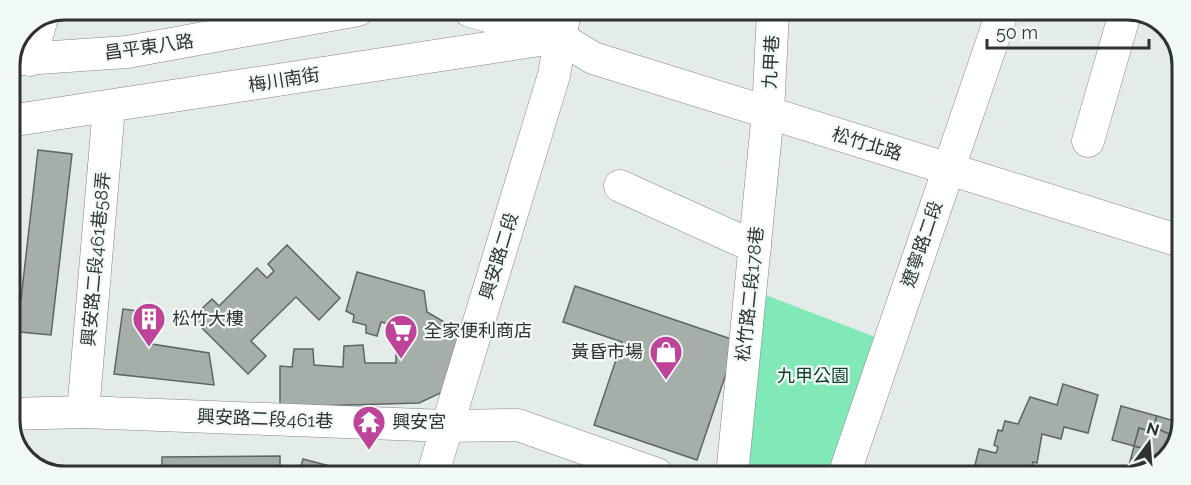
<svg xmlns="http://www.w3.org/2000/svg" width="1191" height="485" viewBox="0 0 1191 485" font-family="Raleway,'Noto Sans TC',sans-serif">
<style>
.green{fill:#80e9b7}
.building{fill:#a6aea9;stroke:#5e6661;stroke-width:1.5}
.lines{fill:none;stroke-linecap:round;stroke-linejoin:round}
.minor-casing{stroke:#7f8782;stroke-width:33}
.minor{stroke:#fff;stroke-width:32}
.labels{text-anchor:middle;stroke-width:4.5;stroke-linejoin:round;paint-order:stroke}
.street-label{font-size:18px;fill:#2f3230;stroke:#f1faf5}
.poi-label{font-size:18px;fill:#2f3230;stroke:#f1faf5;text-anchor:start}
.park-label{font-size:18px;fill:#0d3e2a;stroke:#f1faf5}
.rim{fill:none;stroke:#2f3230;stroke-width:3}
</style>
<rect width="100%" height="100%" fill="#e4ece7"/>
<path class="green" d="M 763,294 L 888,342 L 840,475 L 744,475 Z"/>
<g class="building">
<path d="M 38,150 L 72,154 L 51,335 L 9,331 L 9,298 L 21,299 Z"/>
<path d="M 287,245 L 340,298 L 319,320 L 296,297 L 251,341 L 266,356 L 248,374 L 192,318 L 212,299 L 219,306 L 257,268 L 267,278 L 274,271 L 268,264 Z"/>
<path d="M 357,272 L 424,291 L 427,312 L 463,333 L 447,390 L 419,403 L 280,407 L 280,366 L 292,367 L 294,349 L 313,349 L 314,365 L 343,367 L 344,346 L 363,345 L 365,363 L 396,363 L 396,345 L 411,346 L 413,331 L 381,322 L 377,336 L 366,333 L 366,325 L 353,322 L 354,315 L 346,311 Z"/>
<path d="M 575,286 L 737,341 L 697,460 L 594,425 L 622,342 L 563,322 Z"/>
<path d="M 123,309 L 153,313 L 152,344 L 209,353 L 214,385 L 114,374 Z"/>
<path d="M 1063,384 L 1098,395 L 1088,433 L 1064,427 L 1061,439 L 1042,434 L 1037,463 L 1033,462 L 1032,468 L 1025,466 L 1021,475 L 977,475 L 979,466 L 975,465 L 979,449 L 996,453 L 998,447 L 994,445 L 998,430 L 1002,431 L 1005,421 L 1018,424 L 1030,397 L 1057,405 Z"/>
<path d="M 1121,406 L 1157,416 L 1154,427 L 1176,437 L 1173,447 L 1158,466 L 1131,458 L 1134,446 L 1147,449 L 1152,432 L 1139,428 L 1134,446 L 1112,440 Z"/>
<path d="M 1157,416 L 1178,422 L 1178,438 L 1154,427 Z"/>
<path d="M 1139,428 L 1152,432 L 1147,449 L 1134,446 Z"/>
<path d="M 280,456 L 280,473 L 162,472 L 162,457 Z"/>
<path d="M 1131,458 L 1135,459 L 1158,466 L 1121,476 L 1124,468 L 1128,469 Z"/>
<path d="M 303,459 L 356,473 L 299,473 Z"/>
</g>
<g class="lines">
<g class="minor-casing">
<g id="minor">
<path d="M 470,11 L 547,33"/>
<path d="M 526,11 L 559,37 L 593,58 L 1180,241"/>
<path d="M 9,60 L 127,52 L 358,10"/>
<path d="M 30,60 L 42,18"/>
<path d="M 9,121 L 559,37"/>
<path d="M 1088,141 L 1125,13"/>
<path d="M 620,186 L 755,247"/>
<path d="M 83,412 L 109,107"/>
<path d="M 9,414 L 83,412 L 447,426 L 518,425 L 657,474"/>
<path d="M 433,473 L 554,75 L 565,11"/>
<path d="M 732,475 L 768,113 L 773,12"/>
<path d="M 844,475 L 1002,13"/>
</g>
</g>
<use href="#minor" class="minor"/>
</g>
<defs>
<g id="building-pin" transform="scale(1.725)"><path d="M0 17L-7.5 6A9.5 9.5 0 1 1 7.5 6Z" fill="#bd4498" stroke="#f1faf5"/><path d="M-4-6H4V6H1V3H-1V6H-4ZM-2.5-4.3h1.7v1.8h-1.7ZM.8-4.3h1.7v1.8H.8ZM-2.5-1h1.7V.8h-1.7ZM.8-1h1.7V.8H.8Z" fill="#fff"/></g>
<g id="supermarket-pin" transform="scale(1.725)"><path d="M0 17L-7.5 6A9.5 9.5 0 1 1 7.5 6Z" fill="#bd4498" stroke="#f1faf5"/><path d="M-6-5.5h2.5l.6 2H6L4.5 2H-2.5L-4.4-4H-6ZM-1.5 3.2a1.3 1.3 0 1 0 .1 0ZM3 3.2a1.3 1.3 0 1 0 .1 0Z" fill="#fff"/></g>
<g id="shop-pin" transform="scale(1.725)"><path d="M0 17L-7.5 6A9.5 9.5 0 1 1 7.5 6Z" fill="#bd4498" stroke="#f1faf5"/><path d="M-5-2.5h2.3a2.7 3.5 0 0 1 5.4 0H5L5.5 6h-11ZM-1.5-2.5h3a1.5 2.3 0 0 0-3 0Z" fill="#fff"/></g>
<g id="temple-pin" transform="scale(1.725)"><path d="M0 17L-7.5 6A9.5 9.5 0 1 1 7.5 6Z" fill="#bd4498" stroke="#f1faf5"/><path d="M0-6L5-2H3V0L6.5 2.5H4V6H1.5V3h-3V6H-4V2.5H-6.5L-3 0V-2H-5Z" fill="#fff"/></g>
</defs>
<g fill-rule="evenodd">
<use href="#building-pin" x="149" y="319"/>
<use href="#supermarket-pin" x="401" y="331"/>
<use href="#shop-pin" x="666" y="352"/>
<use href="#temple-pin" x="369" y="422"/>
</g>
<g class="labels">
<g class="street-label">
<text transform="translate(149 47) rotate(-8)" y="6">昌平東八路</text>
<text transform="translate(771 62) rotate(-87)" y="6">九甲巷</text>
<text transform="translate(284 80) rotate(-9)" y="6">梅川南街</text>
<text transform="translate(867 144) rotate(17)" y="6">松竹北路</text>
<text transform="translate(922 244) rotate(-71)" y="6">遼寧路二段</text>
<text transform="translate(499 256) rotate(-73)" y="6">興安路二段</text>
<text transform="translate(96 259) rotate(-85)" y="6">興安路二段461巷58弄</text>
<text transform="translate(750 294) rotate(-84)" y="6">松竹路二段178巷</text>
<text transform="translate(265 419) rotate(2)" y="6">興安路二段461巷</text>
</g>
<g class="poi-label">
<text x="172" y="325">松竹大樓</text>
<text x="424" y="337">全家便利商店</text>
<text x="643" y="358" text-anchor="end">黃昏市場</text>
<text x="392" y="428">興安宮</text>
</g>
<g class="park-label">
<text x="813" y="382">九甲公園</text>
</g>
</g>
<path d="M0 0H1191V485H0ZM65 20H1127A45 45 0 0 1 1172 65V421A45 45 0 0 1 1127 466H65A45 45 0 0 1 20 421V65A45 45 0 0 1 65 20Z" fill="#f1faf5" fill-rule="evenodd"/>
<path class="rim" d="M65 20H1127A45 45 0 0 1 1172 65V421A45 45 0 0 1 1127 466H65A45 45 0 0 1 20 421V65A45 45 0 0 1 65 20Z"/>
<g transform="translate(1149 443) rotate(16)" stroke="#f1faf5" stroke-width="4.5" paint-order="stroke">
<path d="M0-4.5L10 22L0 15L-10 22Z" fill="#2f3230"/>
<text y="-9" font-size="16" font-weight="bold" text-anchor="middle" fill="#2f3230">N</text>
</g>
<path d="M987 39v9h162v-9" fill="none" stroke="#2f3230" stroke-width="3"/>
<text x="996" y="39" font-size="18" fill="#2f3230" stroke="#f1faf5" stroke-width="4.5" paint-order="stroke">50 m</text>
</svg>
